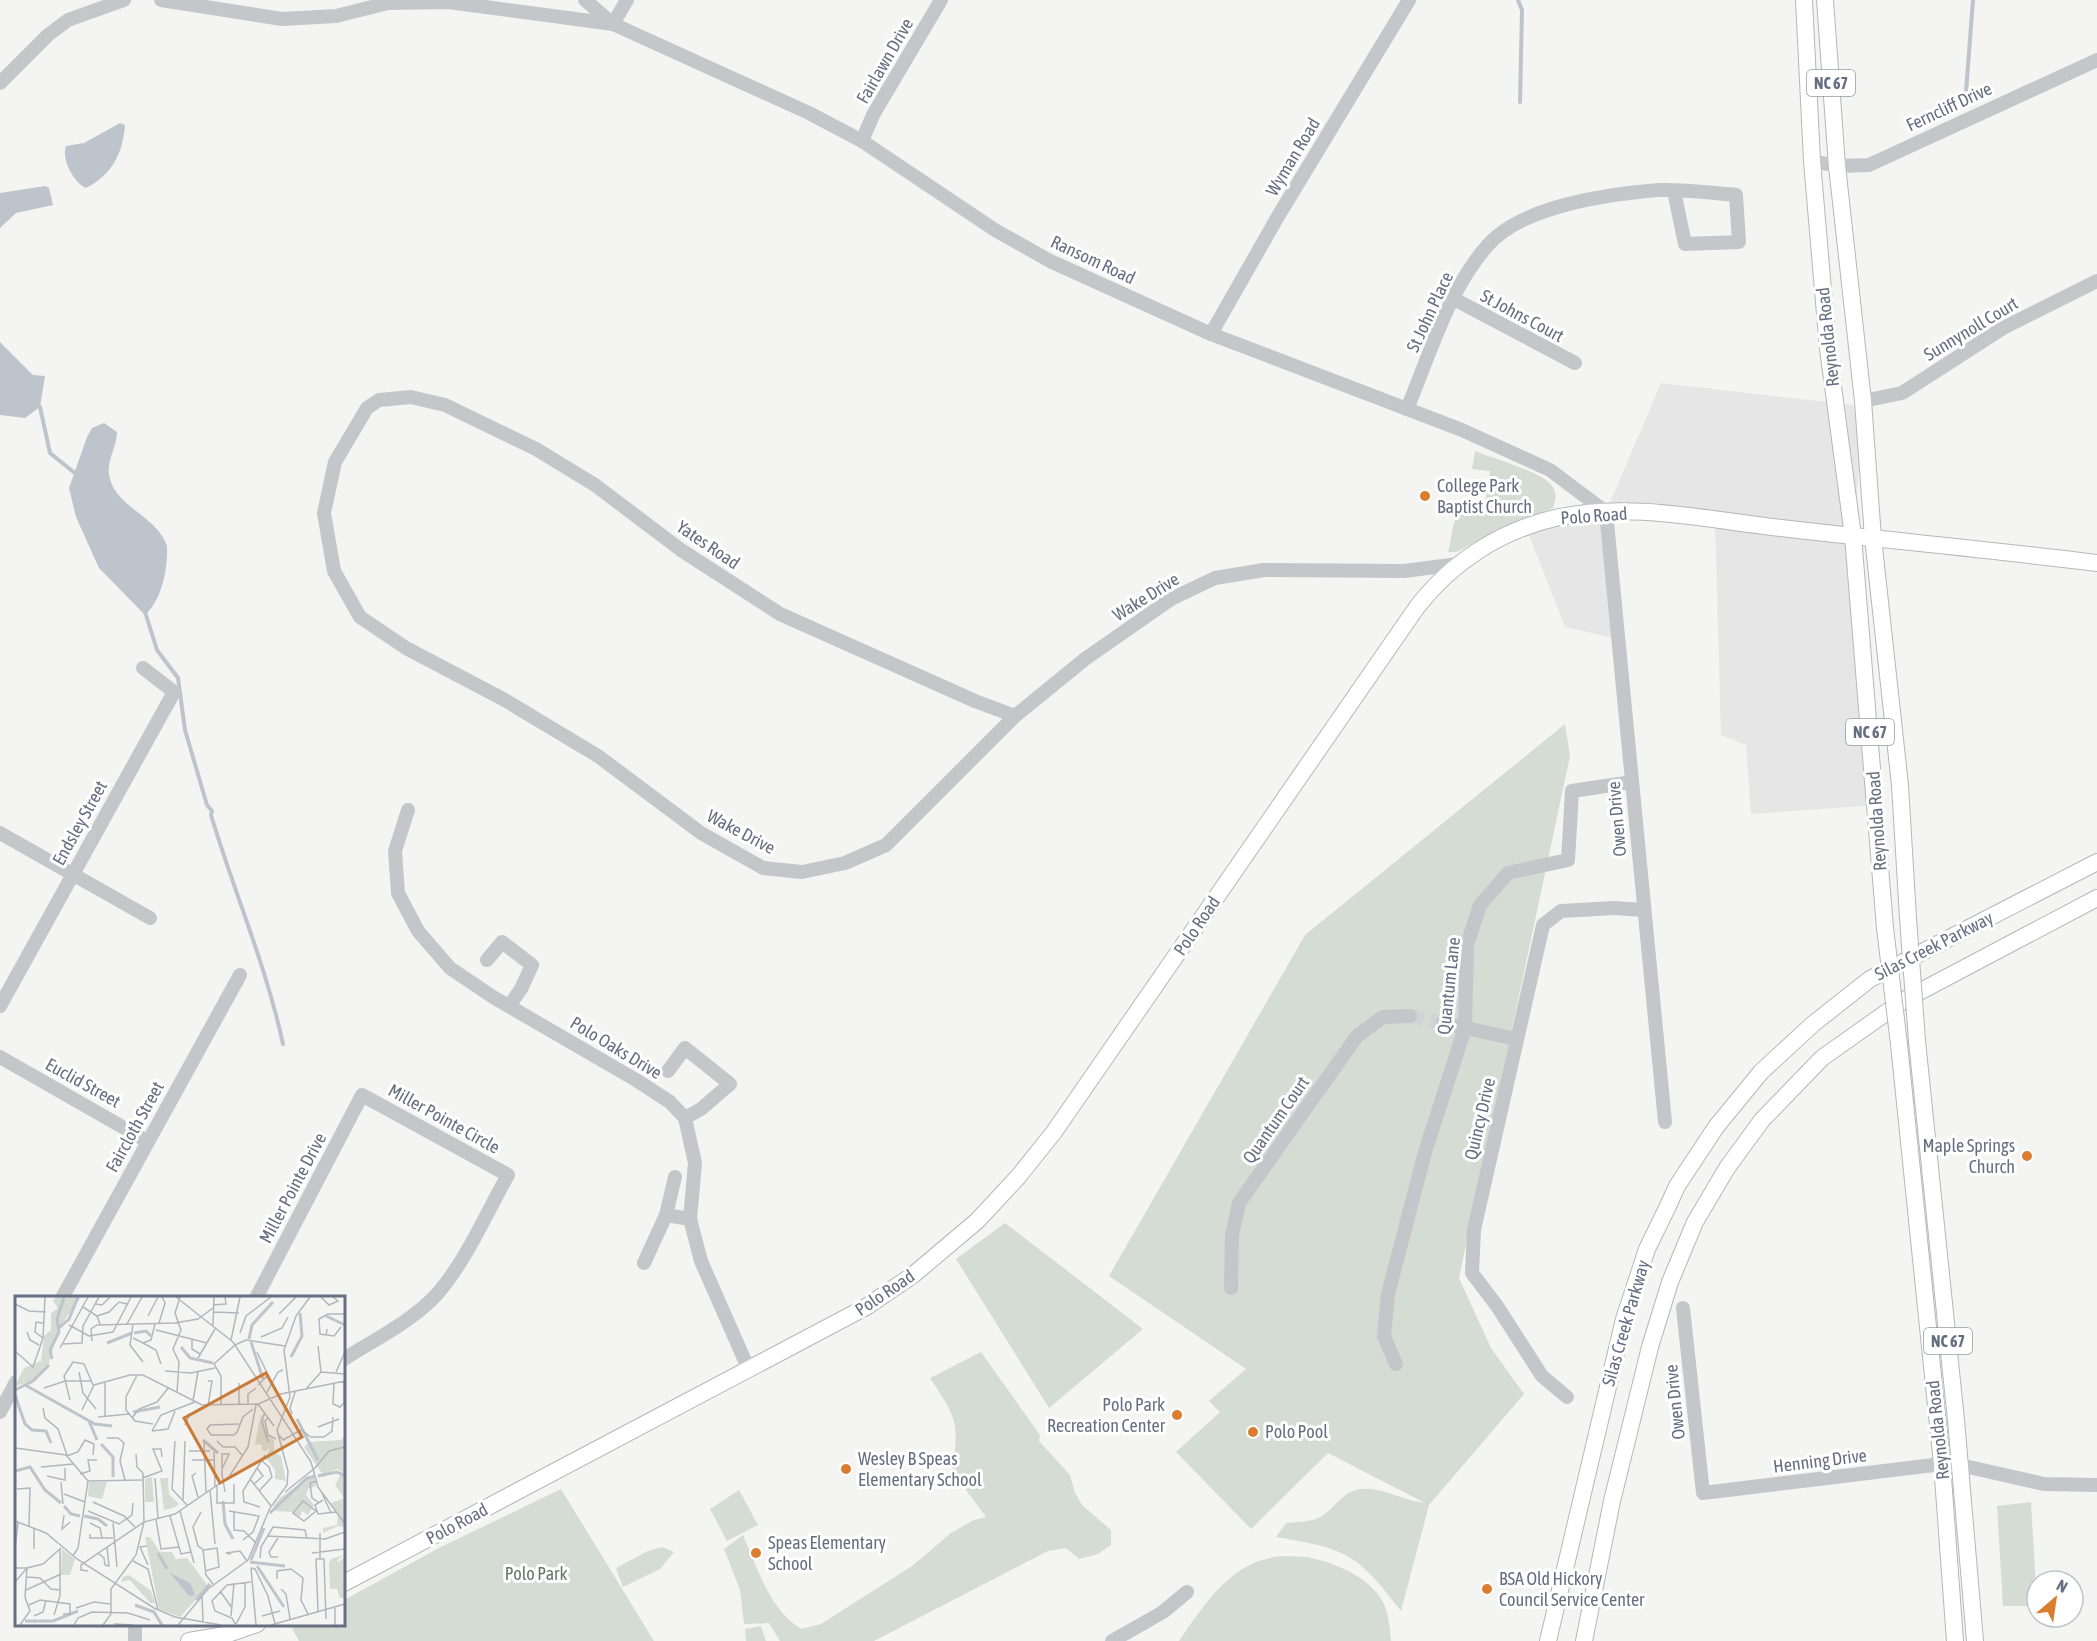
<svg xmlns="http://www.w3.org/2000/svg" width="2097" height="1641" viewBox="0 0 2097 1641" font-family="'Asap Condensed',sans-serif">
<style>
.built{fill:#e5e6e5}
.green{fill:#d5dcd3}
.water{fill:#bdc4cb}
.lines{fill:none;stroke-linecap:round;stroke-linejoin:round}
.stream{stroke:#bdc4cb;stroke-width:4}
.minor-tunnel{stroke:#d0d4d6;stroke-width:14;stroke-dasharray:14 7;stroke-linecap:butt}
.major-casing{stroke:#b4b7bb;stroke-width:18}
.minor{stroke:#c4c6ca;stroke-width:14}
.major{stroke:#fff;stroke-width:16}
.major-bridge-casing{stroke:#b4b7bb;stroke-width:18;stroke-linecap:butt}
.major-bridge{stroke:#fff;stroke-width:16}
.poi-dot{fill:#da7d2e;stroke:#fff;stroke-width:2}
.labels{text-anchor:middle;stroke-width:6;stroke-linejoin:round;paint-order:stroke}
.shield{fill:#fff;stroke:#949aa7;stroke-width:1.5}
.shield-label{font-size:16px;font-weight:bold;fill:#666f81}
.street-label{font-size:18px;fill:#666f81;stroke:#fff}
.poi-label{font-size:18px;fill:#666f81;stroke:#fff;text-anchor:start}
.park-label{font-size:18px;fill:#647965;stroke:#fff}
.inset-river{fill:none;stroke:#bdc4cb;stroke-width:3}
.inset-road{fill:none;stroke:#b2b7be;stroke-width:1.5}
.view{fill:#c97b3a;fill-opacity:0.15;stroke:#c97b3a;stroke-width:3}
.inset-edge{fill:none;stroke:#666f81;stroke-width:3}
</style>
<rect width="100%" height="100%" fill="#f4f5f2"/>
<path class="built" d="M 1661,383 L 1853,405 L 1861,445 L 1853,536 L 1877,805 L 1751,814 L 1746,745 L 1721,735 L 1715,520 L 1606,512 L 1618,639 L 1565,627 L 1526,527 L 1606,512 Z"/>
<g class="green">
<path d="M 1475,451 C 1494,459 1541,471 1552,486 C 1558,493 1555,501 1553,508 L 1505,526 L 1457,552 L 1448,552 C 1457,521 1446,512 1484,511 L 1490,471 L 1472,469 Z"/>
<path d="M 1565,724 L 1570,756 L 1459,1278 L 1491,1348 L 1524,1394 L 1429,1505 L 1401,1611 C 1357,1554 1348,1549 1276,1537 L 1286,1523 C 1296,1522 1310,1522 1318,1518 C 1335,1510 1341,1491 1361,1489 C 1383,1487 1404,1501 1425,1503 L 1328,1453 L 1251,1529 L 1176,1452 L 1220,1412 L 1209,1401 L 1246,1369 L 1109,1276 L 1305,935 Z"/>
<path d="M 1005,1223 L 1143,1329 L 1049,1408 L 956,1259 Z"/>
<path d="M 981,1352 L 1040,1435 L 1039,1441 L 1070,1475 L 1075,1493 L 1082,1505 L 1111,1530 L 1111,1545 L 1098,1554 L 1079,1559 L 1066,1548 L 1048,1551 L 874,1641 L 780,1641 L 769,1623 L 744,1624 L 740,1590 L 724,1549 L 743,1535 C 758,1569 769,1609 801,1629 L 821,1624 L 912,1566 L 951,1533 L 974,1520 L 986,1517 L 952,1471 C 960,1423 956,1417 930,1378 Z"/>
<path d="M 561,1489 L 654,1641 L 299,1641 L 292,1628 L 298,1625 L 344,1624 L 344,1600 L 439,1548 Z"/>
<path d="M 739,1490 L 758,1525 L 727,1541 L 710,1509 Z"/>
<path d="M 2031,1502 L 2037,1606 L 2003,1606 L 1997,1506 Z"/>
<path d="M 662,1547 L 674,1552 L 660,1569 L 623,1587 L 616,1568 L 648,1551 Z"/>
<path d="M 1307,1557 C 1336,1563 1375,1578 1386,1609 C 1389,1619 1390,1630 1391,1641 L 1179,1641 C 1201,1609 1228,1566 1270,1558 C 1281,1555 1295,1557 1307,1557 Z"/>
<path d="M 761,1626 L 766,1641 L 746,1641 L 745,1629 Z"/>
</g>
<g class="water">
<path d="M 120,123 L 125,125 C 123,153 112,175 86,188 C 74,183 61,159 66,146 L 84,143 Z"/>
<path d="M 45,186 L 49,188 L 53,205 L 16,213 L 0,228 L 0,193 Z"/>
<path d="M 0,342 L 33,375 L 45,376 L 40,407 L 25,418 L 0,415 Z"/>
<path d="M 104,423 L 117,432 C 117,446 107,460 109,474 C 113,507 157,515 167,546 C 168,568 162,600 145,615 L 99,568 L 76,517 L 69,488 L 87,437 L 92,428 Z"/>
</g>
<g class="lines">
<g class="stream">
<path d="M 1518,0 L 1522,10 L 1520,102"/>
<path d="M 1965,105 L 1973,0"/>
<path d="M 36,405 L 40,407 L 50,453 L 76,474"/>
<path d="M 145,612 L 157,650 L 178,678 L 185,730 L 207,805 L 212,811 L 211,815 C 234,892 266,965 283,1044"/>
</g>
<path class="minor-tunnel" d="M 1410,1016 L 1443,1023"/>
<g class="major-casing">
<g id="major">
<path d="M 1804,0 L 1812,161 L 1828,349 L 1853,536 L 1885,928"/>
<path d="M 1825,0 L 1837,166 L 1863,401 L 1873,538 L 1900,785 L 1908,918"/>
<path d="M 1917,1041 L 1956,1420 L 1975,1641"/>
<path d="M 1899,1044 L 1942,1464 L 1955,1641"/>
<path d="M 344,1583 L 866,1307 L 913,1275 L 977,1221 L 1018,1177 L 1054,1132 L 1417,607 C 1452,562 1500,531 1555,518 C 1629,501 1708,520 1781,528 C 1886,540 1992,550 2097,563"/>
<path d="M 189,1641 L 225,1635 L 257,1624"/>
<path d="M 1548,1641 L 1624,1319 L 1647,1249 L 1668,1206 L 1677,1186 L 1716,1127 L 1761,1072 L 1813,1024 L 1870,979 L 2097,862"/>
<path d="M 1584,1641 L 1612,1501 L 1650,1347 L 1670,1282 L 1695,1222 L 1727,1168 L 1762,1120 L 1822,1058 L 1904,1000 L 2097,898"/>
</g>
</g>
<g class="minor">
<path d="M 161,0 L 282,19 L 336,16 L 388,3 L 448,2 L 613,24 L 627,0"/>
<path d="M 585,0 L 613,24 L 809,113 L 862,141 L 995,230 L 1050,261 L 1211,334 L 1462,430 L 1550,470 L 1606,512 L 1665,1122"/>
<path d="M 0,83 L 48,35 L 68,20 L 124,0"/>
<path d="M 862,141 L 873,115 L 941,0"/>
<path d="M 1812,161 L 1837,166 L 1869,165 L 2097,60"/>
<path d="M 1454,299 L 1575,363"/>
<path d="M 1211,334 L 1277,218 L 1409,0"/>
<path d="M 1863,401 L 1902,393 L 2003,328 L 2097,281"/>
<path d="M 1407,409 C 1430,354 1448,290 1488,245 C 1522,206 1608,194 1659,190 C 1684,189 1711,193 1736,195 L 1739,242 L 1685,244 L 1674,191"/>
<path d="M 1015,716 L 975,701 L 780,614 L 681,550 L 595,485 L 536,449 L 445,405 L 411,397 L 379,400 L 367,408 L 335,462 L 324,513 L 334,571 L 360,617 L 406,648 L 503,699 L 598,756 L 701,833 L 763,868 L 802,872 L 845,863 L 886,845 L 1015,716 L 1085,659 L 1171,599 L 1215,578 L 1264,570 L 1404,571 L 1458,564"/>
<path d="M 408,810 L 395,851 L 398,893 L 418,931 L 450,968 L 493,997 L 636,1080 L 670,1102 L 685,1118 L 695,1163 L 690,1219 L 701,1261 L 749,1370"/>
<path d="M 0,833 L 150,918"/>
<path d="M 487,960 L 502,942 L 532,965 L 521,989 L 509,1006"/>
<path d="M 0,1006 L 174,692 L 143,668"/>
<path d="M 1443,1023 L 1516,1039"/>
<path d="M 0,1057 L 147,1141"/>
<path d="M 668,1071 L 685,1048 L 730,1084 L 701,1109 L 685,1118"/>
<path d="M 675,1177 L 666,1215 L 690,1219"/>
<path d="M 644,1263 L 666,1215"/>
<path d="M 1231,1288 L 1232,1235 L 1239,1203 L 1357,1036 L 1383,1017 L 1410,1016"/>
<path d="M 62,1298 L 240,975"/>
<path d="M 256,1298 L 362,1095 L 508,1175 C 486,1214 467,1259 438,1293 C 413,1321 375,1339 344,1359"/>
<path d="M 1683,1308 L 1703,1493 L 1942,1464 L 1960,1465 L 2044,1484 L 2097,1485"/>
<path d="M 1396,1364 L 1384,1336 L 1388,1294 L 1425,1152 L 1465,1028 L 1467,945 L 1480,905 L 1508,873 L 1568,860 L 1572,791 L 1632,782"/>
<path d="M 1567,1397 L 1542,1376 L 1497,1306 L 1472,1273 L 1474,1230 L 1543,925 L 1561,911 L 1614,908 L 1644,910"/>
<path d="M 0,1412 L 16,1382"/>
<path d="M 135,1624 L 135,1641"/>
<path d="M 1112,1641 L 1163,1612 L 1187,1592"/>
</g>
<use href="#major" class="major"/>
<g class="major-bridge-casing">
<g id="major-bridge">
<path d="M 1908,918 L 1917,1041"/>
<path d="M 1885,928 L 1899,1044"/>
</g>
</g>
<use href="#major-bridge" class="major-bridge"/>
</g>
<g class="poi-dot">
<circle cx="1425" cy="496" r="6"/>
<circle cx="2027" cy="1156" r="6"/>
<circle cx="1177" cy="1415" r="6"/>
<circle cx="1253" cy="1432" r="6"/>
<circle cx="846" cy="1469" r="6"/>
<circle cx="756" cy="1553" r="6"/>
<circle cx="1487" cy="1589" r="6"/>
</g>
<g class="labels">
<g class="shield">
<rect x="1807" y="70" width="48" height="26" rx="4.5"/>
<rect x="1846" y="719" width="48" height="26" rx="4.5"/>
<rect x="1924" y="1328" width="48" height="26" rx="4.5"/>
</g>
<g class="shield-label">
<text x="1831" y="89">NC 67</text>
<text x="1870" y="738">NC 67</text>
<text x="1948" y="1347">NC 67</text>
</g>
<g class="street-label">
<text transform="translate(885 61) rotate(-60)" y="6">Fairlawn Drive</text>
<text transform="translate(1949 107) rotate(-25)" y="6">Ferncliff Drive</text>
<text transform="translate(1293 157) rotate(-59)" y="6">Wyman Road</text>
<text transform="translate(1093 260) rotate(25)" y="6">Ransom Road</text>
<text transform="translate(1430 312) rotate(-65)" y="6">St John Place</text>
<text transform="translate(1522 316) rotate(28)" y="6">St Johns Court</text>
<text transform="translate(1971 329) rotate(-31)" y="6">Sunnynoll Court</text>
<text transform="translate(1828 337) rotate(-96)" y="6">Reynolda Road</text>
<text transform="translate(1594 516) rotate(-4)" y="6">Polo Road</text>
<text transform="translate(708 545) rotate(34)" y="6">Yates Road</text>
<text transform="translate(1146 597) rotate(-32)" y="6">Wake Drive</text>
<text transform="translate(1617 819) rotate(-95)" y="6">Owen Drive</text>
<text transform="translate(1877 821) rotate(-94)" y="6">Reynolda Road</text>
<text transform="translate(80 823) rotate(-61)" y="6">Endsley Street</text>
<text transform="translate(741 832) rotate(28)" y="6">Wake Drive</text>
<text transform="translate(1197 926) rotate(-56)" y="6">Polo Road</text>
<text transform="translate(1934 946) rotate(-27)" y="6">Silas Creek Parkway</text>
<text transform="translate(1449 986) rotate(-84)" y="6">Quantum Lane</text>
<text transform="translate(616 1048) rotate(31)" y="6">Polo Oaks Drive</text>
<text transform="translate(83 1083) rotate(29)" y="6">Euclid Street</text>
<text transform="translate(444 1119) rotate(29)" y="6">Miller Pointe Circle</text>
<text transform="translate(1480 1119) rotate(-77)" y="6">Quincy Drive</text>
<text transform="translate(1276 1120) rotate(-55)" y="6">Quantum Court</text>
<text transform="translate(135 1127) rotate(-61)" y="6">Faircloth Street</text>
<text transform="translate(293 1188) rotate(-62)" y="6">Miller Pointe Drive</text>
<text transform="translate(885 1293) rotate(-34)" y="6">Polo Road</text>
<text transform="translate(1626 1323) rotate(-74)" y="6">Silas Creek Parkway</text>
<text transform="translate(1675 1402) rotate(-96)" y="6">Owen Drive</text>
<text transform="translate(1938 1430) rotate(-96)" y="6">Reynolda Road</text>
<text transform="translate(1820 1461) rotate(-7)" y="6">Henning Drive</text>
<text transform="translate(457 1524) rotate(-28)" y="6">Polo Road</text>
</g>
<g class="poi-label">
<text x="1437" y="492">College Park<tspan x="1437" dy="21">Baptist Church</tspan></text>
<text x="2015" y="1152" text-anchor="end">Maple Springs<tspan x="2015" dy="21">Church</tspan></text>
<text x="1165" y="1411" text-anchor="end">Polo Park<tspan x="1165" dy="21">Recreation Center</tspan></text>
<text x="1265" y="1438">Polo Pool</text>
<text x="858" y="1465">Wesley B Speas<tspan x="858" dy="21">Elementary School</tspan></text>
<text x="768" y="1549">Speas Elementary<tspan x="768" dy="21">School</tspan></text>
<text x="1499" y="1585">BSA Old Hickory<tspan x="1499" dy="21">Council Service Center</tspan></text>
</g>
<g class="park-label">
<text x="536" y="1580">Polo Park</text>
</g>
</g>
<g transform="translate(15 1296)">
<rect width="330" height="330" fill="#f4f5f2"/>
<path d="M 40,1 L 66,1 L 44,32 L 32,73 L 18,85 L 0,90 L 9,72 L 26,65 L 29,40 L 36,34 L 36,17 L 43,12 L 38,5 ZM 246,117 L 254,141 L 259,144 L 259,156 L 266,160 L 271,185 L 260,183 L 260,174 L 251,162 L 255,151 L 251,155 L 247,154 L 247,149 L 240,148 ZM 330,140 L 330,232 L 323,230 L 308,237 L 308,232 L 322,229 L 323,220 L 316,207 L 329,202 L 320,189 L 327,176 L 322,173 L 308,179 L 289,151 L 294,146 L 326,144 ZM 299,178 L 301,190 L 293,193 L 291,199 L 299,209 L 293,219 L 287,215 L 285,221 L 278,216 L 260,215 L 259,209 L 266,201 ZM 137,181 L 139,206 L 130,206 L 130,182 ZM 145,182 L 153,182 L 154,198 L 164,208 L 158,212 L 149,214 ZM 74,186 L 92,186 L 87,203 L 73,200 ZM 130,241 L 135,241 L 145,256 L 157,256 L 161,263 L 172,262 L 193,290 L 165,321 L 144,313 ZM 47,253 L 60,263 L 55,279 L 46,279 ZM 330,259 L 322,264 L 323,266 L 330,261 L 330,302 L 325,302 L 322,293 L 315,293 L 314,267 L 316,263 ZM 114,279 L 136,295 L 140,307 L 135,307 L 115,284 L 106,286 L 108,281 Z" fill="#d5dcd3"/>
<path d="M 155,277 L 175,287 L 180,299 L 174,300 Z" fill="#bdc4cb"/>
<path class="inset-river" d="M 311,20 L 330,29M 44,32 L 54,23 L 63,1M 119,37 L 131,35 L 136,40M 234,43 L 237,29 L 258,6M 236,46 L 248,83M 92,47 L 117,37M 166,51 L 175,62 L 198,67M 276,61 L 287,40 L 285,17M 37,63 L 35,54 L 44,36 L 42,23 L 49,1M 10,89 L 80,128 L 97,130M 0,94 L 18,85 L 34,69M 0,99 L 10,128 L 17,134 L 31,135 L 36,147M 118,116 L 145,111M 282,123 L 303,164M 74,125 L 82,144M 188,144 L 203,157M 86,148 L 98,161 L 98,181M 0,175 L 15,171 L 30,194 L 46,207M 303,180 L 322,176 L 330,180M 208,205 L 210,228 L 218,243M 49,210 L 56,218 L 65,220M 255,217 L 292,182 L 299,181M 69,220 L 83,223 L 92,230M 143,257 L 152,273M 236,264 L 249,232M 235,266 L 270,270M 242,270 L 269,311M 181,304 L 195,288M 120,309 L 139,316 L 147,329M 10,325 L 38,325 L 63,315"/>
<path class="inset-road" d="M 161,1 L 218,46 L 296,166 L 303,191 L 330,228M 306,1 L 314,9 L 323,5 L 318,1M 0,8 L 14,15 L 31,16M 80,8 L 87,9 L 95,1M 198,9 L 211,8 L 210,1M 68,11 L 82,20 L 85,28M 199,16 L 224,17M 264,18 L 281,1M 82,20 L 94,16 L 104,6 L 112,8M 133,20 L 143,1M 144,27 L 150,7 L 147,1M 112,28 L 127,1M 118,28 L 115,49 L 128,66M 54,29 L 74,40 L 98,36 L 116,1M 198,29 L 199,1M 312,33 L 311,39 L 305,38 L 304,23 L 313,18 L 330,18M 141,34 L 192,47M 12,36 L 15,44 L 24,49M 225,37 L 231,20 L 256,1M 312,39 L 319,40 L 326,31M 246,41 L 267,32 L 273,21M 28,42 L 20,36 L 21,26 L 28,27M 118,42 L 128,47 L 136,44 L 140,28M 177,43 L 177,53 L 185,58M 216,44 L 225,1M 77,45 L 76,33 L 82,29 L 160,27 L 183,23 L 198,12M 128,47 L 141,54 L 146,68M 47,48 L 67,47 L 68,30 L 84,1M 220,49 L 231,44 L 270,50M 303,50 L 306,76M 45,52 L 73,1M 0,55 L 18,71 L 28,42 L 30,1M 242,56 L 253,79 L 243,89M 183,62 L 200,33M 150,75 L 176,77 L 200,72M 64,76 L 68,97 L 81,113M 321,76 L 330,56M 122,79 L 111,101 L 111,114 L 120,125 L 138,128M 319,87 L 318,108 L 325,111 L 329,107 L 329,85M 29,92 L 50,85 L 77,85M 291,93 L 306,76 L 330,78M 162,97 L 164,66 L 158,53 L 166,34 L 160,17 L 165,1M 251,98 L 263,76 L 268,74M 55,104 L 49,80 L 58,66 L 69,68 L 78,89M 178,105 L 183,76M 233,107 L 233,98 L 241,92M 206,109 L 206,80 L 199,68 L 220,49M 224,109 L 224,87M 28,112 L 30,122 L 43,133 L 52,159M 67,114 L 79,89 L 115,79 L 128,79 L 187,109 L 243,108 L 259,130M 249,118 L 247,126 L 253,146M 277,118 L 275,112 L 280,96M 83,121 L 114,118M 90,121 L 90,87M 117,122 L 124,113 L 142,106 L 154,91M 253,122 L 250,125 L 253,139 L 261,143M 224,128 L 195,129 L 192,133 L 196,139 L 219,139 L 222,136 L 228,121 L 238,113M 170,129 L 174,120 L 193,110 L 197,85 L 193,85M 303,131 L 324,123M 137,135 L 146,119 L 180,106M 137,135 L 153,133 L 160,115M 264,139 L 268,144 L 286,134 L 296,141 L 309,141 L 317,135 L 318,121M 92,142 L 103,142 L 109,147 L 105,165 L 110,184M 160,145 L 157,193 L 172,209M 202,145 L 208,151 L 220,151 L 227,159M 189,146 L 191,196M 0,152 L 51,159 L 73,185 L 127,184M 174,155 L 195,155M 199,156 L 200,190M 121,158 L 122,171 L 128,177M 52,160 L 63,156 L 70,144 L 79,148 L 78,159M 177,164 L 199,164M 26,171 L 58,168M 300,172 L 314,155 L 330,151M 207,173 L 214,158 L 207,158 L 207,178 L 210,196M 181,177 L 177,180 L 183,201M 65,178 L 75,175 L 73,164 L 82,164M 32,180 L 50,184 L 50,172M 127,182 L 147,175 L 138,153 L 146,153 L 147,161M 140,182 L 143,222M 235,183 L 256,210M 302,185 L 295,187 L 297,202 L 303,206M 46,186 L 48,208M 239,188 L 248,180 L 242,172M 202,189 L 202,207 L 219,207 L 219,188M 2,193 L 15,192 L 14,230M 195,194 L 200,248M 244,195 L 257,181 L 254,171 L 247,165M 306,195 L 316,217M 270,196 L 300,172M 49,198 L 70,206M 308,204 L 300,209 L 303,218 L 321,216M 168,205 L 170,145M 288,205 L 301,215 L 289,225 L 278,217 ZM 78,206 L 109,220 L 120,231M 245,211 L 229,206 L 228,195 L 250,159M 73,215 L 104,228 L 117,219 L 118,207M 165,215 L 179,267M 214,215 L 244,220 L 238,236 L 228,244M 219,215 L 219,234 L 229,235 L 240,246M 186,216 L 178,231 L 183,250 L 189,254 L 203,252M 49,219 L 47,233 L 55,226M 155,220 L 166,258 L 176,256M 141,224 L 146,253 L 164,251M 0,225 L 31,237 L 62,263 L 139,312 L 160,321 L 206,329M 75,227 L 85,232 L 87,242M 98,227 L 102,271M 305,237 L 305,263M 75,238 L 75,242 L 98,242M 252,240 L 310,243 L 330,236M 263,242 L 254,256 L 256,261 L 263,261M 132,250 L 125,251 L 133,269M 0,251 L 3,227M 19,253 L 19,232M 188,254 L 191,279 L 198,288M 83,257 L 89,262 L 90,269 L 94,270 L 92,251M 297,257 L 330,253M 216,258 L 211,257 L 225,255 L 232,265M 58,260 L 63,252 L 73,185M 245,262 L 246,251 L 258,231 L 290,234 L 292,243M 118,265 L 133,273 L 143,314M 0,272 L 12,272 L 10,301 L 15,315 L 5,329M 236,272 L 240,273 L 253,300 L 260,328M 236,272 L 241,329M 73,275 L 66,274 L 66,269 L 129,226 L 128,177M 190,275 L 204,271 L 202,252M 12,281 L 25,282 L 36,293 L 45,294M 262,283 L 262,275 L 276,273 L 288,282 L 286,304 L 293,318M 0,286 L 12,272 L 28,268 L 46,252M 266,293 L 271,298 L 275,323M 11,294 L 46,278M 205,295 L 217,312M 187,300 L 188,326M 14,309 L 25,304 L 55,308 L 55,318 L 48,318M 320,310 L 320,329M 61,312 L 79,306 L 95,308M 303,315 L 301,263 L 309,263 L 311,323M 39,319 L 45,300 L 45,253M 19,320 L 28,316 L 31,304M 216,320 L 219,287M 247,320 L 265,315M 99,328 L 118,329M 220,328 L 217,322 L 200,315 L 197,305 L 212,289 L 236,286M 221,328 L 230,311 L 230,286M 59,329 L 63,322 L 77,316 L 113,317 L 135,324M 88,329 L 96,318 L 96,293 L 121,259 L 129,226 L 160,218 L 214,181 L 233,151 L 241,109 L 266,98 L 330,85M 163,329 L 193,293 L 233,264 L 255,212 L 272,189 L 273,175 L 262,134 L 275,101 L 269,54 L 281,20 L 295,1M 256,329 L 330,308"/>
<path class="view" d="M 251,77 L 287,141 L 205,187 L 169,122 Z"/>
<rect width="330" height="330" class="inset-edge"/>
</g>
<g transform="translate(2055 1599) rotate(29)"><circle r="28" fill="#ffffff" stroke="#c2c5cd" stroke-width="1.5"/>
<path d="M0-4.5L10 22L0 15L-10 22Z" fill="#da7d2e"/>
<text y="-9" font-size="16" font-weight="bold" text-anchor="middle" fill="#666f81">N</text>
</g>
</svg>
